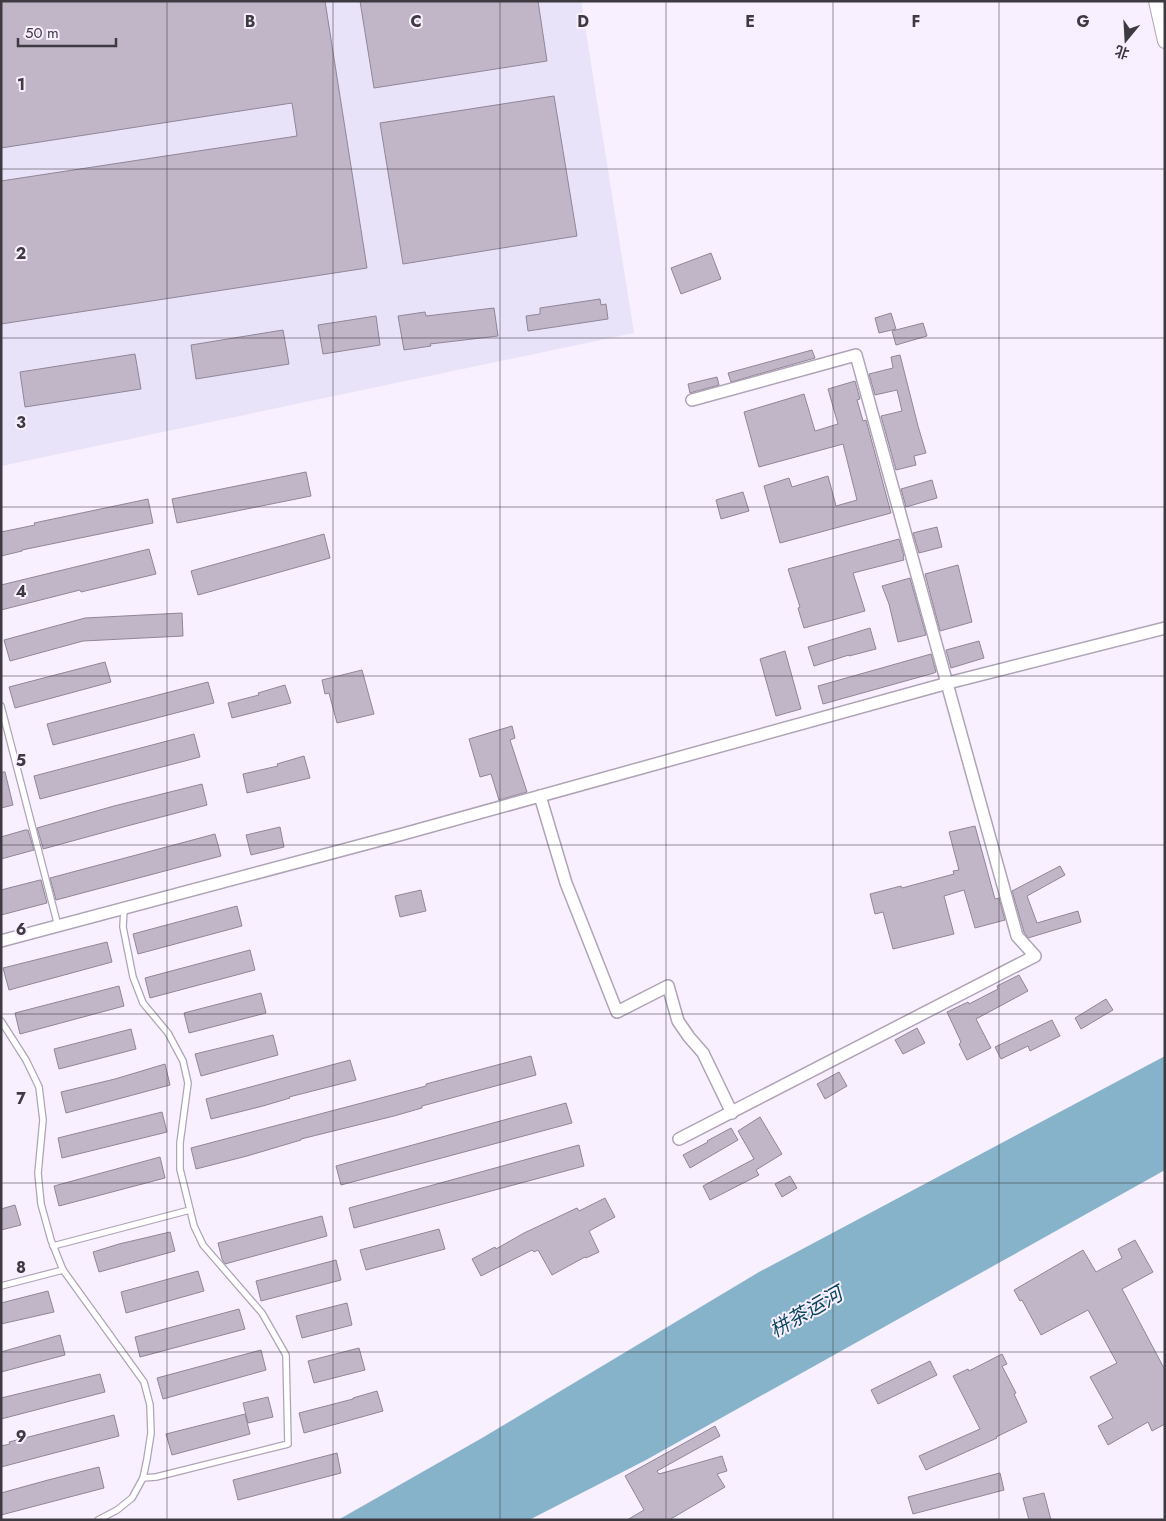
<svg xmlns="http://www.w3.org/2000/svg" width="1166" height="1521" font-family="Jost,'Noto Sans SC',sans-serif">
  <style>
    .industrial { fill: #e8e3f8 }
    .water { fill: #86b3ca }
    .building { fill: #c0b6c8; stroke: #908697 }
    .lines { fill: none; stroke-linecap: round; stroke-linejoin: round }
    .service-casing { stroke: #afa4b6; stroke-width: 8 }
    .minor-casing { stroke: #afa4b6; stroke-width: 14 }
    .tertiary-casing { stroke: #afa4b6; stroke-width: 16 }
    .service { stroke: #fff; stroke-width: 5.5 }
    .minor { stroke: #fff; stroke-width: 11 }
    .tertiary { stroke: #fff; stroke-width: 14 }
    .grid { fill: none; stroke: #3e3a42; stroke-width: 1; stroke-opacity: 0.55 }
    .labels { text-anchor: middle; stroke-width: 4; stroke-linejoin: round; paint-order: stroke }
    .water-label { font-size: 20px; font-style: italic; fill: #09465f; stroke: #f8efff }
    .grid-label { font-size: 16px; text-anchor: middle; font-weight: bold; fill: #3e3a42; stroke: #f8efff; stroke-width: 4; stroke-linejoin: round; paint-order: stroke }
  </style>
  <rect width="100%" height="100%" fill="#f8efff"/>
  <polygon class="industrial" points="1,1 581,1 634,333 1,466"/>
  <polygon class="water" points="1165,1056 1165,1170 646,1460 529,1520 338,1520 482,1438 759,1272"/>
  <g class="building">
    <polygon points="1,1 325,1 367,268 1,324 1,181 297,136 292,103 1,148"/>
    <polygon points="360,1 538,1 547,61 374,88"/>
    <polygon points="554,96 577,236 403,264 380,123"/>
    <polygon points="711,253 721,279 681,294 671,268"/>
    <polygon points="600,299 601,305 606,304 608,319 528,331 526,316 540,314 540,308"/>
    <polygon points="494,308 498,336 430,344 431,346 404,350 398,316 425,312 426,316"/>
    <polygon points="891,313 896,329 879,333 875,318"/>
    <polygon points="376,316 380,345 323,354 318,325"/>
    <polygon points="923,323 927,336 896,345 892,331"/>
    <polygon points="283,330 289,364 196,379 191,345"/>
    <polygon points="812,350 815,358 731,382 728,373"/>
    <polygon points="135,354 141,389 25,407 20,372"/>
    <polygon points="900,355 918,426 926,453 914,456 916,465 896,470 881,416 902,411 897,390 875,395 869,374 893,368 891,357"/>
    <polygon points="717,377 719,385 690,393 688,384"/>
    <polygon points="855,381 860,399 857,400 863,421 866,420 891,513 780,543 764,486 789,478 792,487 828,476 836,506 857,500 843,444 759,467 744,412 804,394 815,431 838,424 828,389"/>
    <polygon points="306,472 311,496 177,523 172,499"/>
    <polygon points="932,480 937,498 906,507 901,489"/>
    <polygon points="743,492 749,511 721,519 716,500"/>
    <polygon points="148,499 153,523 22,550 22,551 1,556 1,532 35,525 34,523"/>
    <polygon points="937,527 942,547 919,553 913,533"/>
    <polygon points="324,534 330,558 198,595 191,571"/>
    <polygon points="899,539 904,556 903,557 904,560 853,573 865,611 804,628 798,608 800,607 788,569"/>
    <polygon points="149,549 156,574 81,592 80,590 1,610 1,585"/>
    <polygon points="958,565 972,622 940,631 925,574"/>
    <polygon points="910,578 926,635 898,642 889,604 882,586"/>
    <polygon points="182,613 183,636 83,641 10,661 4,640 85,618"/>
    <polygon points="870,628 876,649 849,656 849,655 814,666 808,647"/>
    <polygon points="979,641 984,658 951,668 946,650"/>
    <polygon points="785,651 801,709 776,716 760,659"/>
    <polygon points="931,654 936,672 934,673 823,704 818,686"/>
    <polygon points="105,662 111,682 15,708 9,687"/>
    <polygon points="362,670 374,714 337,723 329,693 325,694 322,680"/>
    <polygon points="208,682 214,703 53,745 47,724"/>
    <polygon points="285,685 291,703 232,718 228,703 259,695 258,693"/>
    <polygon points="512,726 515,738 510,740 527,792 499,800 491,774 480,777 469,739"/>
    <polygon points="194,734 200,757 40,799 34,776"/>
    <polygon points="304,756 310,778 247,793 243,774 278,766 277,764"/>
    <polygon points="1,772 5,772 13,805 1,808"/>
    <polygon points="202,784 207,805 127,826 43,849 43,848 37,828 114,806"/>
    <polygon points="975,826 995,899 999,898 1005,920 975,928 964,890 944,896 954,934 893,949 883,912 875,914 870,894 901,886 902,888 954,874 953,871 959,870 949,832"/>
    <polygon points="280,827 284,847 251,855 246,835"/>
    <polygon points="25,830 28,830 34,850 1,859 1,837"/>
    <polygon points="215,834 221,856 56,900 50,878"/>
    <polygon points="1060,866 1065,875 1027,896 1037,923 1078,911 1081,922 1028,938 1024,932 1012,891"/>
    <polygon points="40,880 41,880 47,903 1,915 1,890"/>
    <polygon points="421,890 426,911 400,917 395,896"/>
    <polygon points="237,906 242,926 138,954 133,934"/>
    <polygon points="107,942 112,962 9,990 3,968"/>
    <polygon points="250,950 255,970 150,998 145,978"/>
    <polygon points="1019,975 1028,991 976,1019 991,1048 967,1060 959,1044 961,1042 947,1012 968,1002 969,1004 998,989 997,986"/>
    <polygon points="119,986 124,1006 20,1034 15,1013"/>
    <polygon points="261,993 266,1013 189,1033 184,1013"/>
    <polygon points="1106,999 1113,1010 1081,1029 1075,1018"/>
    <polygon points="1052,1020 1060,1036 1030,1051 1028,1046 1001,1059 995,1047"/>
    <polygon points="917,1028 925,1043 903,1054 895,1040"/>
    <polygon points="131,1029 136,1049 59,1069 54,1049"/>
    <polygon points="273,1035 278,1055 201,1076 195,1054"/>
    <polygon points="531,1056 536,1075 422,1106 422,1108 394,1116 301,1139 301,1140 247,1156 196,1169 191,1148 392,1095 426,1086 426,1084 452,1077"/>
    <polygon points="350,1060 356,1080 289,1097 290,1098 263,1106 211,1119 206,1099"/>
    <polygon points="165,1064 170,1085 66,1113 61,1092 115,1079"/>
    <polygon points="839,1072 847,1086 825,1099 817,1084"/>
    <polygon points="566,1103 572,1123 341,1185 336,1166"/>
    <polygon points="162,1112 167,1132 62,1158 58,1138"/>
    <polygon points="760,1117 782,1154 756,1170 759,1175 710,1200 703,1186 754,1159 738,1131"/>
    <polygon points="731,1128 738,1140 690,1168 683,1155 708,1142 707,1141"/>
    <polygon points="579,1145 584,1166 354,1228 349,1208"/>
    <polygon points="160,1157 165,1178 59,1206 54,1186"/>
    <polygon points="790,1176 797,1188 782,1197 775,1184"/>
    <polygon points="605,1198 615,1217 589,1231 599,1252 586,1258 585,1257 552,1275 538,1250 534,1252 532,1250 481,1276 472,1259 495,1247 496,1249 524,1233 577,1208 579,1211"/>
    <polygon points="15,1205 21,1225 1,1230 1,1209"/>
    <polygon points="322,1216 327,1236 225,1264 222,1259 218,1243"/>
    <polygon points="439,1229 445,1249 366,1270 360,1250"/>
    <polygon points="170,1232 175,1251 99,1272 93,1252 119,1244"/>
    <polygon points="1135,1240 1153,1272 1122,1289 1165,1370 1165,1424 1152,1431 1148,1422 1108,1445 1098,1426 1113,1418 1090,1377 1117,1363 1088,1310 1041,1335 1022,1300 1020,1301 1014,1290 1083,1250 1096,1272 1122,1258 1118,1249"/>
    <polygon points="336,1260 341,1280 261,1301 256,1281"/>
    <polygon points="198,1271 204,1291 126,1313 121,1292"/>
    <polygon points="48,1291 54,1312 1,1324 1,1303"/>
    <polygon points="347,1303 352,1325 302,1338 296,1316"/>
    <polygon points="239,1309 245,1329 140,1357 135,1337"/>
    <polygon points="60,1335 65,1355 1,1372 1,1352"/>
    <polygon points="359,1348 365,1370 314,1383 308,1361"/>
    <polygon points="261,1350 266,1370 163,1399 157,1378"/>
    <polygon points="1002,1354 1007,1364 1002,1366 1016,1393 1014,1394 1027,1422 996,1437 997,1438 926,1470 919,1456 980,1429 953,1376 968,1369 969,1371"/>
    <polygon points="930,1361 937,1375 878,1404 871,1390"/>
    <polygon points="100,1374 105,1392 1,1419 1,1398"/>
    <polygon points="377,1391 383,1411 304,1433 299,1413 353,1399 353,1398"/>
    <polygon points="268,1397 273,1417 248,1423 243,1403"/>
    <polygon points="245,1414 250,1434 172,1455 166,1434"/>
    <polygon points="114,1415 119,1436 1,1467 1,1446 10,1444 9,1442"/>
    <polygon points="715,1426 720,1436 657,1471 659,1474 722,1456 727,1471 717,1474 725,1487 669,1520 627,1520 644,1510 625,1476"/>
    <polygon points="337,1453 341,1473 238,1500 233,1480"/>
    <polygon points="99,1467 104,1488 1,1515 1,1493 48,1480"/>
    <polygon points="1000,1473 1004,1490 913,1514 908,1497"/>
    <polygon points="1044,1493 1051,1520 1029,1520 1023,1498"/>
  </g>
  <g class="lines">
    <defs>
      <g id="service">
        <polyline points="1,706 58,926"/>
        <polyline points="1,1021 26,1060 39,1087 43,1120 38,1173 41,1204 51,1240 63,1270 144,1382 150,1405 151,1433 147,1459 143,1478"/>
        <polyline points="53,1246 190,1210"/>
        <polyline points="1,1286 63,1270"/>
        <polyline points="98,1520 117,1510 132,1498 143,1478 156,1477 288,1444 286,1355 262,1313 203,1245 194,1226 180,1169 180,1143 188,1083 183,1061 168,1033 143,1003 133,977 123,927 124,909"/>
      </g>
      <g id="minor">
        <polyline points="540,796 566,883 617,1012 668,986 678,1021 689,1037 703,1053 732,1113"/>
        <polyline points="1,941 403,834 948,683 1165,628"/>
        <polyline points="679,1139 1035,956 1017,936 856,355 692,400"/>
      </g>
      <polyline id="tertiary" points="1156,1 1165,41"/>
    </defs>
    <use href="#service" class="service-casing"/>
    <use href="#minor" class="minor-casing"/>
    <use href="#tertiary" class="tertiary-casing"/>
    <use href="#service" class="service"/>
    <use href="#minor" class="minor"/>
    <use href="#tertiary" class="tertiary"/>
  </g>
  <path class="grid" d="M167 1V1520M333 1V1520M500 1V1520M666 1V1520M833 1V1520M999 1V1520M1 169H1165M1 338H1165M1 507H1165M1 676H1165M1 845H1165M1 1014H1165M1 1183H1165M1 1352H1165"/>
  <g class="labels">
    <g class="water-label">
      <text transform="translate(806 1312) rotate(-30)" y="7">栟茶运河</text>
    </g>
  </g>
  <g class="grid-label">
    <text x="250" y="27">B</text>
    <text x="416" y="27">C</text>
    <text x="583" y="27">D</text>
    <text x="750" y="27">E</text>
    <text x="916" y="27">F</text>
    <text x="1083" y="27">G</text>
    <text x="21" y="90">1</text>
    <text x="21" y="259">2</text>
    <text x="21" y="428">3</text>
    <text x="21" y="597">4</text>
    <text x="21" y="766">5</text>
    <text x="21" y="935">6</text>
    <text x="21" y="1104">7</text>
    <text x="21" y="1273">8</text>
    <text x="21" y="1442">9</text>
  </g>
  <rect width="1166" height="1521" fill="none" stroke="#3e3a42" stroke-width="5"/>
  <g transform="translate(1126 40) rotate(198)" stroke="#f8efff" stroke-width="4" paint-order="stroke">
  <path d="M0-4L9 19L0 12L-9 19Z" fill="#3e3a42"/>
  <text y="-8" font-size="14" font-weight="bold" text-anchor="middle" fill="#3e3a42">北</text>
  </g>
  <path d="M18 38v8h98v-8" fill="none" stroke="#3e3a42" stroke-width="2.5"/>
  <text x="25" y="38" font-size="15" fill="#3e3a42" stroke="#f8efff" stroke-width="4" paint-order="stroke">50 m</text>
</svg>
